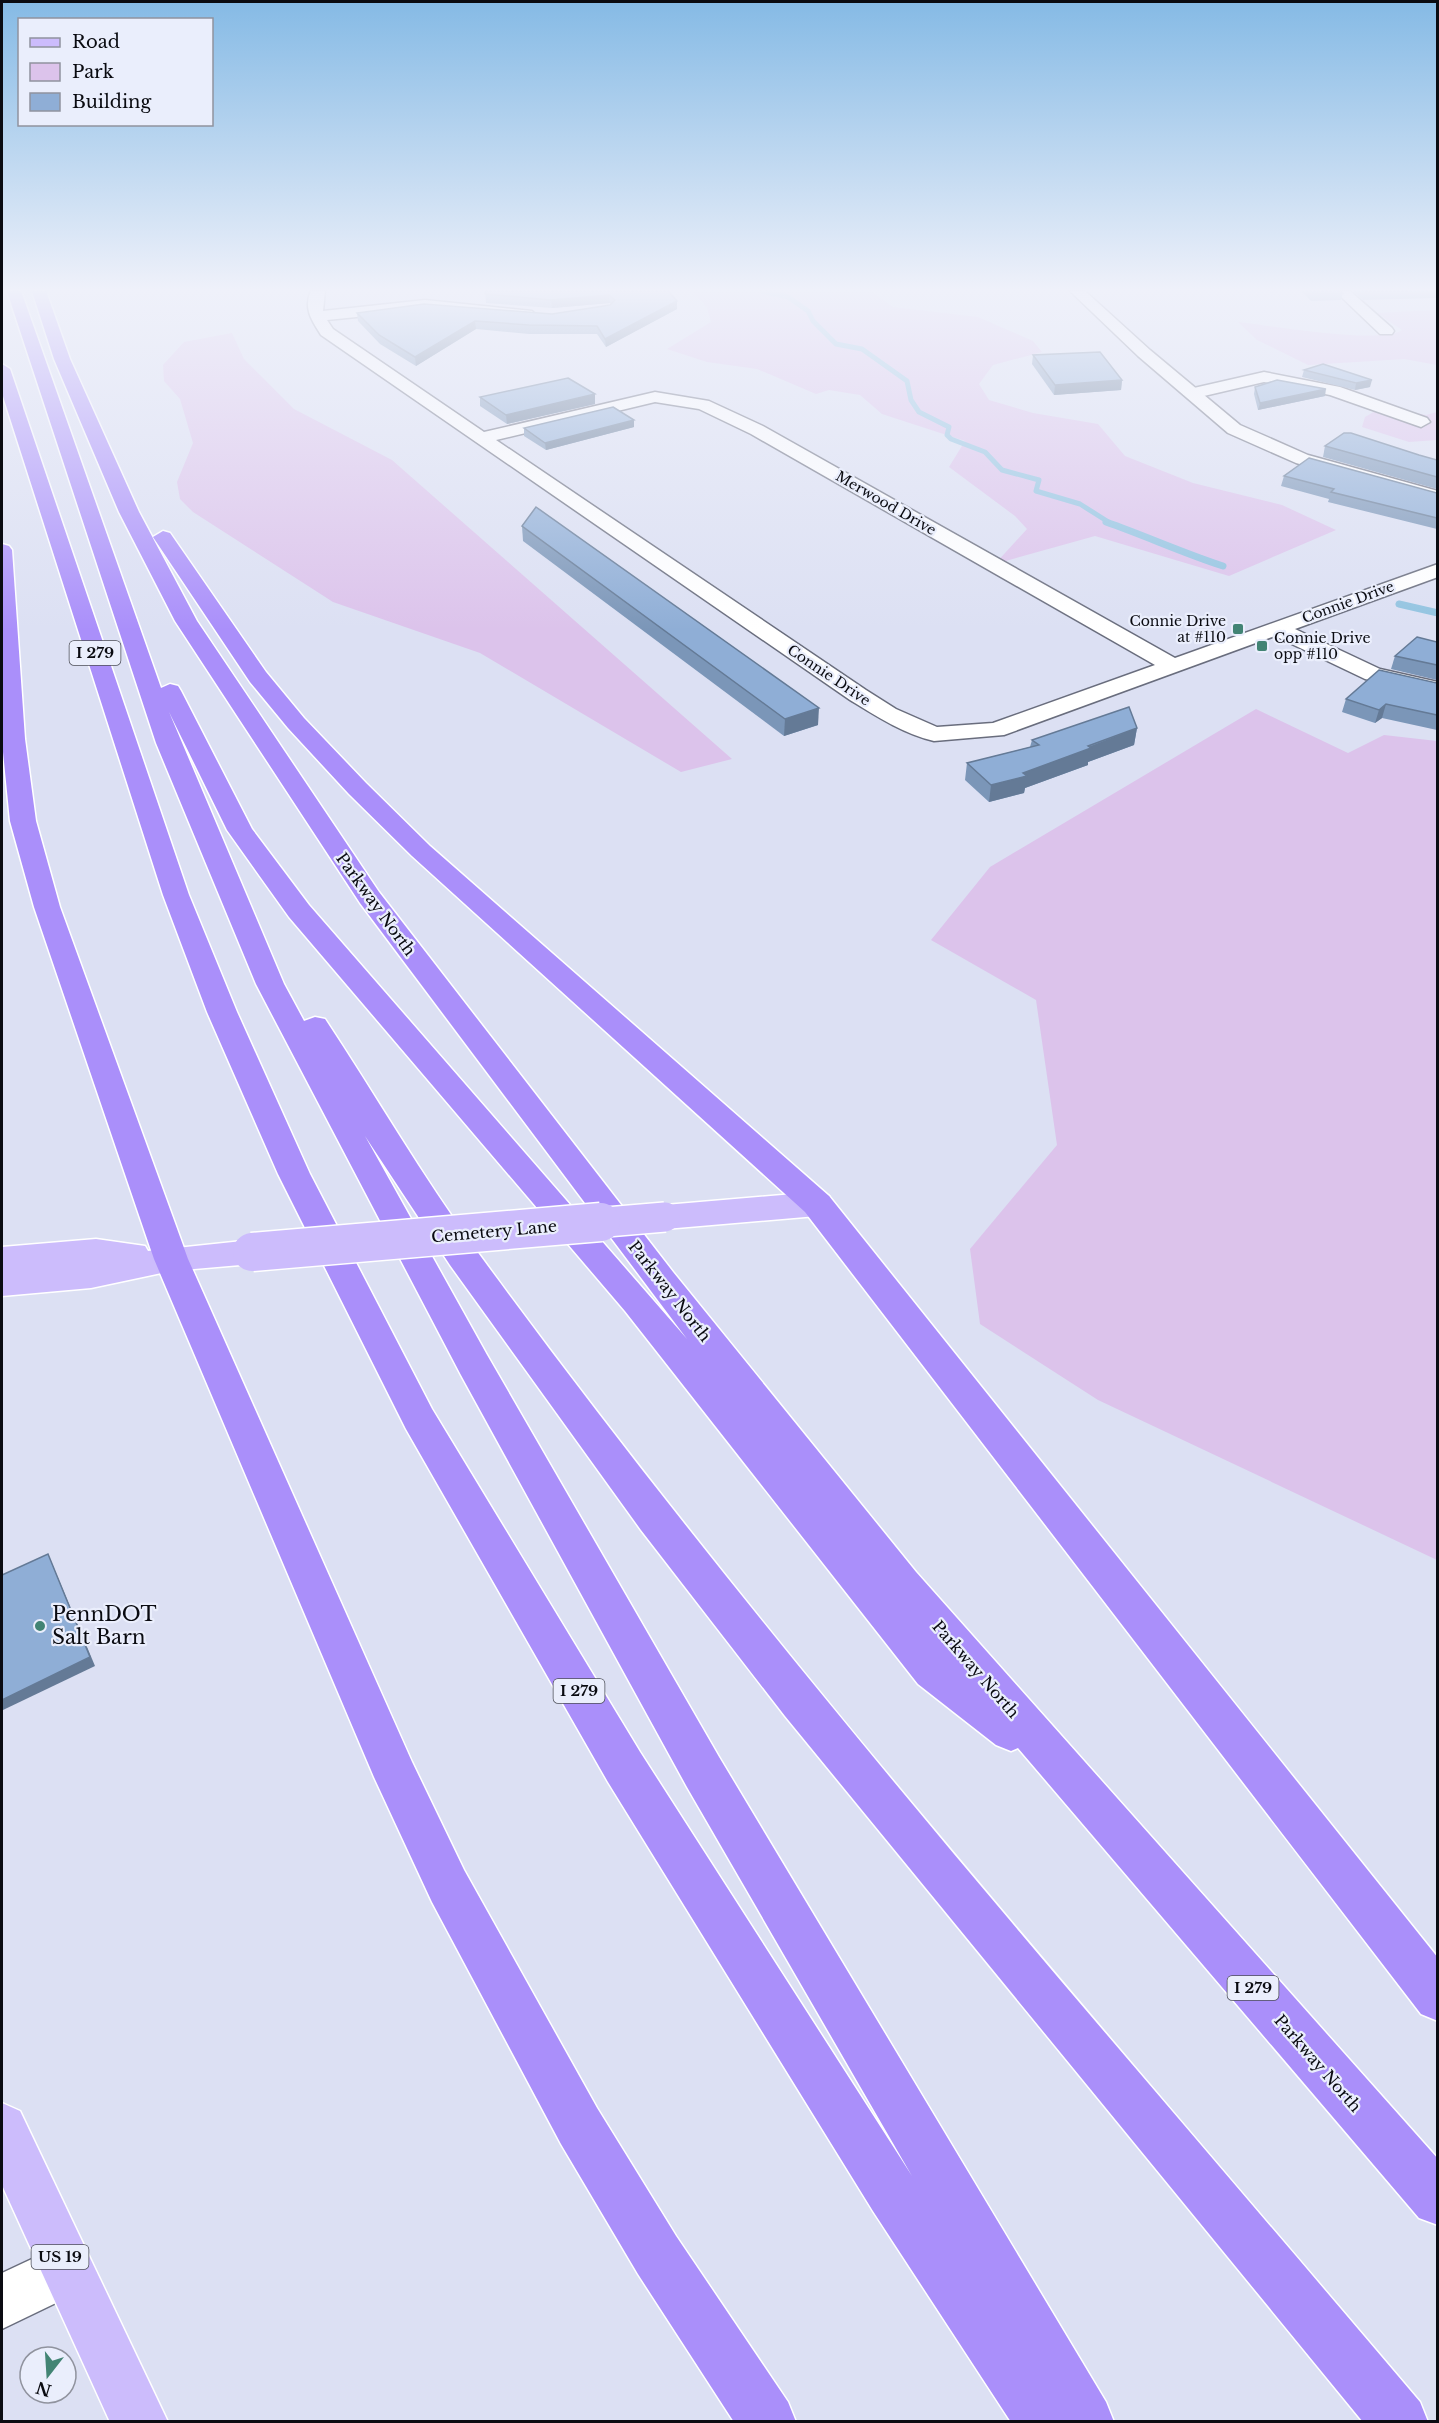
<svg xmlns="http://www.w3.org/2000/svg" width="1439" height="2423" font-family="'Libre Baskerville',serif">
  <style>
    .green { fill: #dcc3eb }
    .lines { fill: none; stroke-linecap: round; stroke-linejoin: round }
    .stream-far1 { stroke: #91c3e0; stroke-width: 5 }
    .stream { stroke: #91c3e0; stroke-width: 7 }
    .minor-casing { stroke: #696d7d; stroke-width: 3 }
    .tertiary-casing { stroke: #696d7d; stroke-width: 3 }
    .primary-casing { stroke: #fff; stroke-width: 3 }
    .motorway-casing { stroke: #fff; stroke-width: 3 }
    .minor { fill: #fff; fill-rule: evenodd }
    .tertiary { fill: #fff; fill-rule: evenodd }
    .primary { fill: #ccbcfc; fill-rule: evenodd }
    .motorway { fill: #aa8ffa; fill-rule: evenodd }
    .primary-bridge-far1-casing { stroke: #fff; stroke-width: 32; stroke-linecap: butt }
    .primary-bridge-casing { stroke: #fff; stroke-width: 41; stroke-linecap: butt }
    .primary-bridge-far1 { stroke: #ccbcfc; stroke-width: 29 }
    .primary-bridge { stroke: #ccbcfc; stroke-width: 38 }
    .wall { fill: #7b96b8 }
    .shaded-wall { fill: #647a96 }
    .building { fill: #8faed6; stroke: #647a96; stroke-width: 1.5 }
    .poi-dot { fill: #428474; stroke: #eaeefc; stroke-width: 2 }
    .labels { text-anchor: middle; stroke-width: 4.5; stroke-linejoin: round; paint-order: stroke }
    .far-street-label { font-size: 14px; fill: #0a0b11; stroke: #eaeefc }
    .far-poi-label { font-size: 14px; fill: #0a0b11; stroke: #eaeefc; text-anchor: end }
    .shield { fill: #eaeefc; stroke: #4d4f58; stroke-width: 1.5 }
    .shield-label { font-size: 15px; font-weight: bold; fill: #0a0b11 }
    .street-label { font-size: 16px; fill: #0a0b11; stroke: #eaeefc }
    .near-poi-label { font-size: 20px; fill: #0a0b11; stroke: #eaeefc; text-anchor: start }
  </style>
  <rect width="100%" height="100%" fill="#dce0f3"/>
  <g class="green">
    <polygon points="691,291 871,291 893,307 978,317 1033,341 1042,352 993,365 979,384 989,400 1033,413 1098,424 1125,456 1193,483 1282,505 1336,530 1229,576 1095,536 995,564 1027,529 1015,516 949,467 965,441 882,414 860,395 829,390 816,394 757,369 707,362 667,349 711,322 707,307"/>
    <path d="M1437 310V365L1404 359 1308 365 1257 340 1238 322C1268 325 1383 345 1402 330L1377 313Z"/>
    <polygon points="232,333 244,359 294,409 392,460 732,759 681,772 480,653 333,602 193,512 180,499 177,482 193,443 180,399 164,381 163,365 184,342"/>
    <polygon points="1384,406 1426,415 1437,412 1437,440 1409,442 1362,427 1365,417"/>
    <polygon points="1256,709 1348,753 1384,735 1437,741 1437,1560 1098,1400 980,1324 970,1249 1057,1145 1036,1000 931,940 990,867"/>
  </g>
  <g class="lines">
    <polyline class="stream-far1" points="761,291 788,297 808,311 813,321 836,344 862,349 907,381 911,400 919,412 949,427 947,435 951,439 985,452 1002,470 1039,480 1036,491 1080,504 1110,523"/>
    <g class="stream">
      <path d="M1106 522C1146 536 1183 553 1223 566"/>
      <polyline points="1399,604 1438,613"/>
    </g>
    <defs>
      <g id="minor">
        <path d="M311 291H325L323 311 425 300 532 311 535 314 532 317 527 319 425 310 327 320 333 329 484 432 655 392 709 401 763 426 1175 658 1438 564V577L1295 629 1380 669 1438 682V696L1365 679 1275 636 1004 735 934 741C904 734 876 716 850 700L321 335C312 321 303 308 311 291ZM655 402 699 409 751 434 1155 665 993 723 937 727 896 709 866 690 496 440Z"/>
        <polygon points="1335,291 1350,291 1392,328 1394,331 1392,334 1380,334"/>
        <polygon points="1264,372 1340,387 1427,418 1430,422 1421,427 1330,395 1264,382 1191,399 1183,394 1185,390"/>
        <polygon points="66,2243 85,2251 93,2270 85,2289 2,2329 2,2273"/>
      </g>
      <polygon id="tertiary" points="1070,291 1085,291 1150,350 1240,425 1308,455 1438,491 1438,503 1296,463 1228,433 1138,356"/>
      <g id="primary">
        <polygon points="817,1192 829,1196 833,1204 829,1212 817,1216 665,1229 653,1225 648,1217 653,1209 665,1205"/>
        <polygon points="96,1239 145,1246 148,1251 252,1240 264,1243 269,1252 264,1261 252,1264 171,1271 91,1288 2,1296 2,1247"/>
        <polygon points="2,2103 20,2111 168,2422 110,2422 2,2185"/>
      </g>
      <g id="motorway">
        <path d="M7 291H21L161 688 170 684 178 686 181 691 252 829 309 905 687 1339 360 903 175 621 119 512 54 359 32 291H46L70 359 139 512 197 621 379 892 673 1272 916 1572 1438 2159V2225L1419 2218 1018 1748 1011 1751 996 1745 918 1684 625 1311 289 917 227 830 169 712 284 984 304 1021 315 1017 325 1019C376 1096 421 1175 476 1250 769 1651 1099 2023 1420 2402L1428 2422H1363L785 1716 641 1530 450 1265 365 1136 487 1355 719 1757 1106 2402 1114 2422H1011L873 2211 608 1782 406 1429 278 1174 207 1012 163 895 2 393V364L10 369 189 895 237 1012 310 1174 432 1409 640 1752 912 2176 687 1787 461 1375 256 984 156 743Z"/>
        <polygon points="163,531 170,533 266,672 304,718 366,783 430,846 829,1196 1438,1958 1438,2021 1421,2014 805,1212 412,856 349,794 288,728 250,682 153,537"/>
        <polygon points="2,544 9,546 12,550 25,739 36,821 60,907 188,1259 412,1762 464,1870 597,2108 676,2236 788,2402 796,2422 734,2422 638,2274 561,2144 432,1902 374,1777 154,1259 34,907 10,821 2,742"/>
      </g>
    </defs>
    <use href="#minor" class="minor-casing"/>
    <use href="#tertiary" class="tertiary-casing"/>
    <use href="#primary" class="primary-casing"/>
    <use href="#motorway" class="motorway-casing"/>
    <use href="#minor" class="minor"/>
    <use href="#tertiary" class="tertiary"/>
    <use href="#primary" class="primary"/>
    <use href="#motorway" class="motorway"/>
    <defs>
      <polyline id="primary-bridge-far1" points="583,1224 665,1217"/>
      <polyline id="primary-bridge" points="252,1252 601,1222"/>
    </defs>
    <use href="#primary-bridge-far1" class="primary-bridge-far1-casing"/>
    <use href="#primary-bridge" class="primary-bridge-casing"/>
    <use href="#primary-bridge-far1" class="primary-bridge-far1"/>
    <use href="#primary-bridge" class="primary-bridge"/>
  </g>
  <g class="wall">
    <polygon points="485,291 593,292 595,291 677,309 606,347 597,334 529,334 476,329 416,366 380,344 358,321 357,313 552,314 610,305 611,304 610,303 552,308 486,303"/>
    <polygon points="1301,291 1341,291 1343,293 1341,300 1311,301"/>
    <polygon points="1353,291 1437,291 1437,298 1363,300"/>
    <polygon points="1033,355 1122,380 1121,390 1054,395 1032,364"/>
    <polygon points="1304,370 1370,387 1355,390 1302,377"/>
    <polygon points="1255,387 1325,396 1258,410 1254,394"/>
    <polygon points="480,397 595,404 507,424 480,406"/>
    <polygon points="634,427 546,450 524,436 524,428"/>
    <polygon points="1325,446 1419,455 1437,460 1437,489 1323,457"/>
    <polygon points="1284,476 1437,493 1437,529 1328,502 1329,499 1281,486"/>
    <polygon points="522,526 818,725 784,736 523,541"/>
    <polygon points="1437,642 1437,680 1391,669 1395,656"/>
    <polygon points="1437,683 1437,730 1382,718 1375,723 1342,712 1346,699"/>
    <polygon points="1137,728 1134,745 1088,762 1088,765 1025,788 1024,793 989,802 965,780 967,763 1030,747 1032,740"/>
  </g>
  <g class="shaded-wall">
    <polygon points="609,295 610,303 552,308 551,300"/>
    <polygon points="677,301 677,309 606,347 605,339"/>
    <polygon points="475,321 476,329 416,366 415,357"/>
    <polygon points="1122,380 1121,390 1054,395 1055,385"/>
    <polygon points="1372,380 1370,387 1355,390 1356,383"/>
    <polygon points="1326,389 1325,396 1258,410 1260,403"/>
    <polygon points="595,394 595,404 507,424 506,415"/>
    <polygon points="634,420 634,427 546,450 545,443"/>
    <polygon points="1386,704 1382,718 1375,723 1379,710"/>
    <polygon points="819,708 818,725 784,736 785,719"/>
    <polygon points="1137,728 1134,745 1088,762 1088,765 1025,788 1024,793 989,802 991,785"/>
    <polygon points="48,1554 95,1666 3,1710 2,1709 2,1700"/>
  </g>
  <g class="building">
    <polygon points="485,291 592,291 593,292 595,291 668,291 677,301 605,339 597,326 529,325 475,321 415,357 379,335 357,313 424,304 552,314 610,305 615,300 609,295 551,300 485,294"/>
    <polygon points="1311,291 1341,291 1343,293 1313,293"/>
    <polygon points="1364,291 1410,291 1365,292"/>
    <polygon points="1100,352 1122,380 1055,385 1033,355"/>
    <polygon points="1323,364 1372,380 1356,383 1304,370"/>
    <polygon points="568,378 595,394 506,415 480,397"/>
    <polygon points="1277,380 1326,389 1260,403 1255,387"/>
    <polygon points="613,407 634,420 545,443 524,428"/>
    <polygon points="1344,433 1351,433 1419,455 1437,460 1437,477 1325,446"/>
    <polygon points="1309,458 1437,493 1437,518 1331,492 1334,489 1284,476"/>
    <polygon points="536,507 819,708 785,719 522,526"/>
    <polygon points="1417,637 1437,642 1437,665 1395,656"/>
    <polygon points="1379,670 1437,683 1437,715 1386,704 1379,710 1346,699"/>
    <polygon points="1129,707 1137,728 1088,746 1091,748 1023,773 1027,776 991,785 967,763 1039,745 1032,740"/>
    <polygon points="48,1554 90,1657 2,1700 2,1575"/>
  </g>
  <linearGradient id="sky" x2="0" y2="1"><stop stop-color="#85bae5"/><stop offset="0.46" stop-color="#eff1fa"/><stop offset="1" stop-color="#eff1fa" stop-opacity="0"/></linearGradient>
  <rect width="1439" height="630" fill="url(#sky)"/>
  <g class="poi-dot">
    <rect x="1232" y="623" width="12" height="12" rx="3"/>
    <rect x="1256" y="640" width="12" height="12" rx="3"/>
    <circle cx="40" cy="1626" r="6"/>
  </g>
  <g class="labels">
    <g class="far-street-label">
      <text transform="translate(886 503) rotate(30)" y="5">Merwood Drive</text>
      <text transform="translate(1348 602) rotate(-20)" y="5">Connie Drive</text>
      <text transform="translate(829 675) rotate(34)" y="5">Connie Drive</text>
    </g>
    <g class="far-poi-label">
      <text x="1226" y="626">Connie Drive<tspan x="1226" dy="16">at #110</tspan></text>
      <text x="1274" y="643" text-anchor="start">Connie Drive<tspan x="1274" dy="16">opp #110</tspan></text>
    </g>
    <g class="shield">
      <rect x="69.5" y="641" width="51" height="24" rx="4.5"/>
      <rect x="553.5" y="1679" width="51" height="24" rx="4.5"/>
      <rect x="1227.5" y="1976" width="51" height="24" rx="4.5"/>
      <rect x="31.5" y="2245" width="57" height="24" rx="4.5"/>
    </g>
    <g class="shield-label">
      <text x="95" y="658">I 279</text>
      <text x="579" y="1696">I 279</text>
      <text x="1253" y="1993">I 279</text>
      <text x="60" y="2262">US 19</text>
    </g>
    <g class="street-label">
      <text transform="translate(376 904) rotate(54)" y="6">Parkway North</text>
      <text transform="translate(494 1231) rotate(-5)" y="6">Cemetery Lane</text>
      <text transform="translate(670 1291) rotate(52)" y="6">Parkway North</text>
      <text transform="translate(976 1669) rotate(49)" y="6">Parkway North</text>
      <text transform="translate(1318 2063) rotate(49)" y="6">Parkway North</text>
    </g>
    <g class="near-poi-label">
      <text x="52" y="1621">PennDOT<tspan x="52" dy="23">Salt Barn</tspan></text>
    </g>
  </g>
  <rect width="1439" height="2423" fill="none" stroke="#0a0b11" stroke-width="6"/>
  <rect x="18" y="18" width="195" height="108" fill="#eaeefc" stroke="#90939e" stroke-width="1.5"/>
  <rect x="30" y="38" width="30" height="9" fill="#ccbcfc" stroke="#90939e" stroke-width="1.5"/>
  <text x="72" y="48" font-size="18" fill="#0a0b11">Road</text>
  <rect x="30" y="63" width="30" height="18" fill="#dcc3eb" stroke="#90939e" stroke-width="1.5"/>
  <text x="72" y="78" font-size="18" fill="#0a0b11">Park</text>
  <rect x="30" y="93" width="30" height="18" fill="#8faed6" stroke="#90939e" stroke-width="1.5"/>
  <text x="72" y="108" font-size="18" fill="#0a0b11">Building</text>
  <g transform="translate(48 2375) rotate(197)"><circle r="28" fill="#eaeefc" stroke="#90939e" stroke-width="1.5"/>
  <path d="M0-4.5L10 22L0 15L-10 22Z" fill="#428474"/>
  <text y="-9" font-size="16" font-weight="bold" text-anchor="middle" fill="#0a0b11">N</text>
  </g>
</svg>
